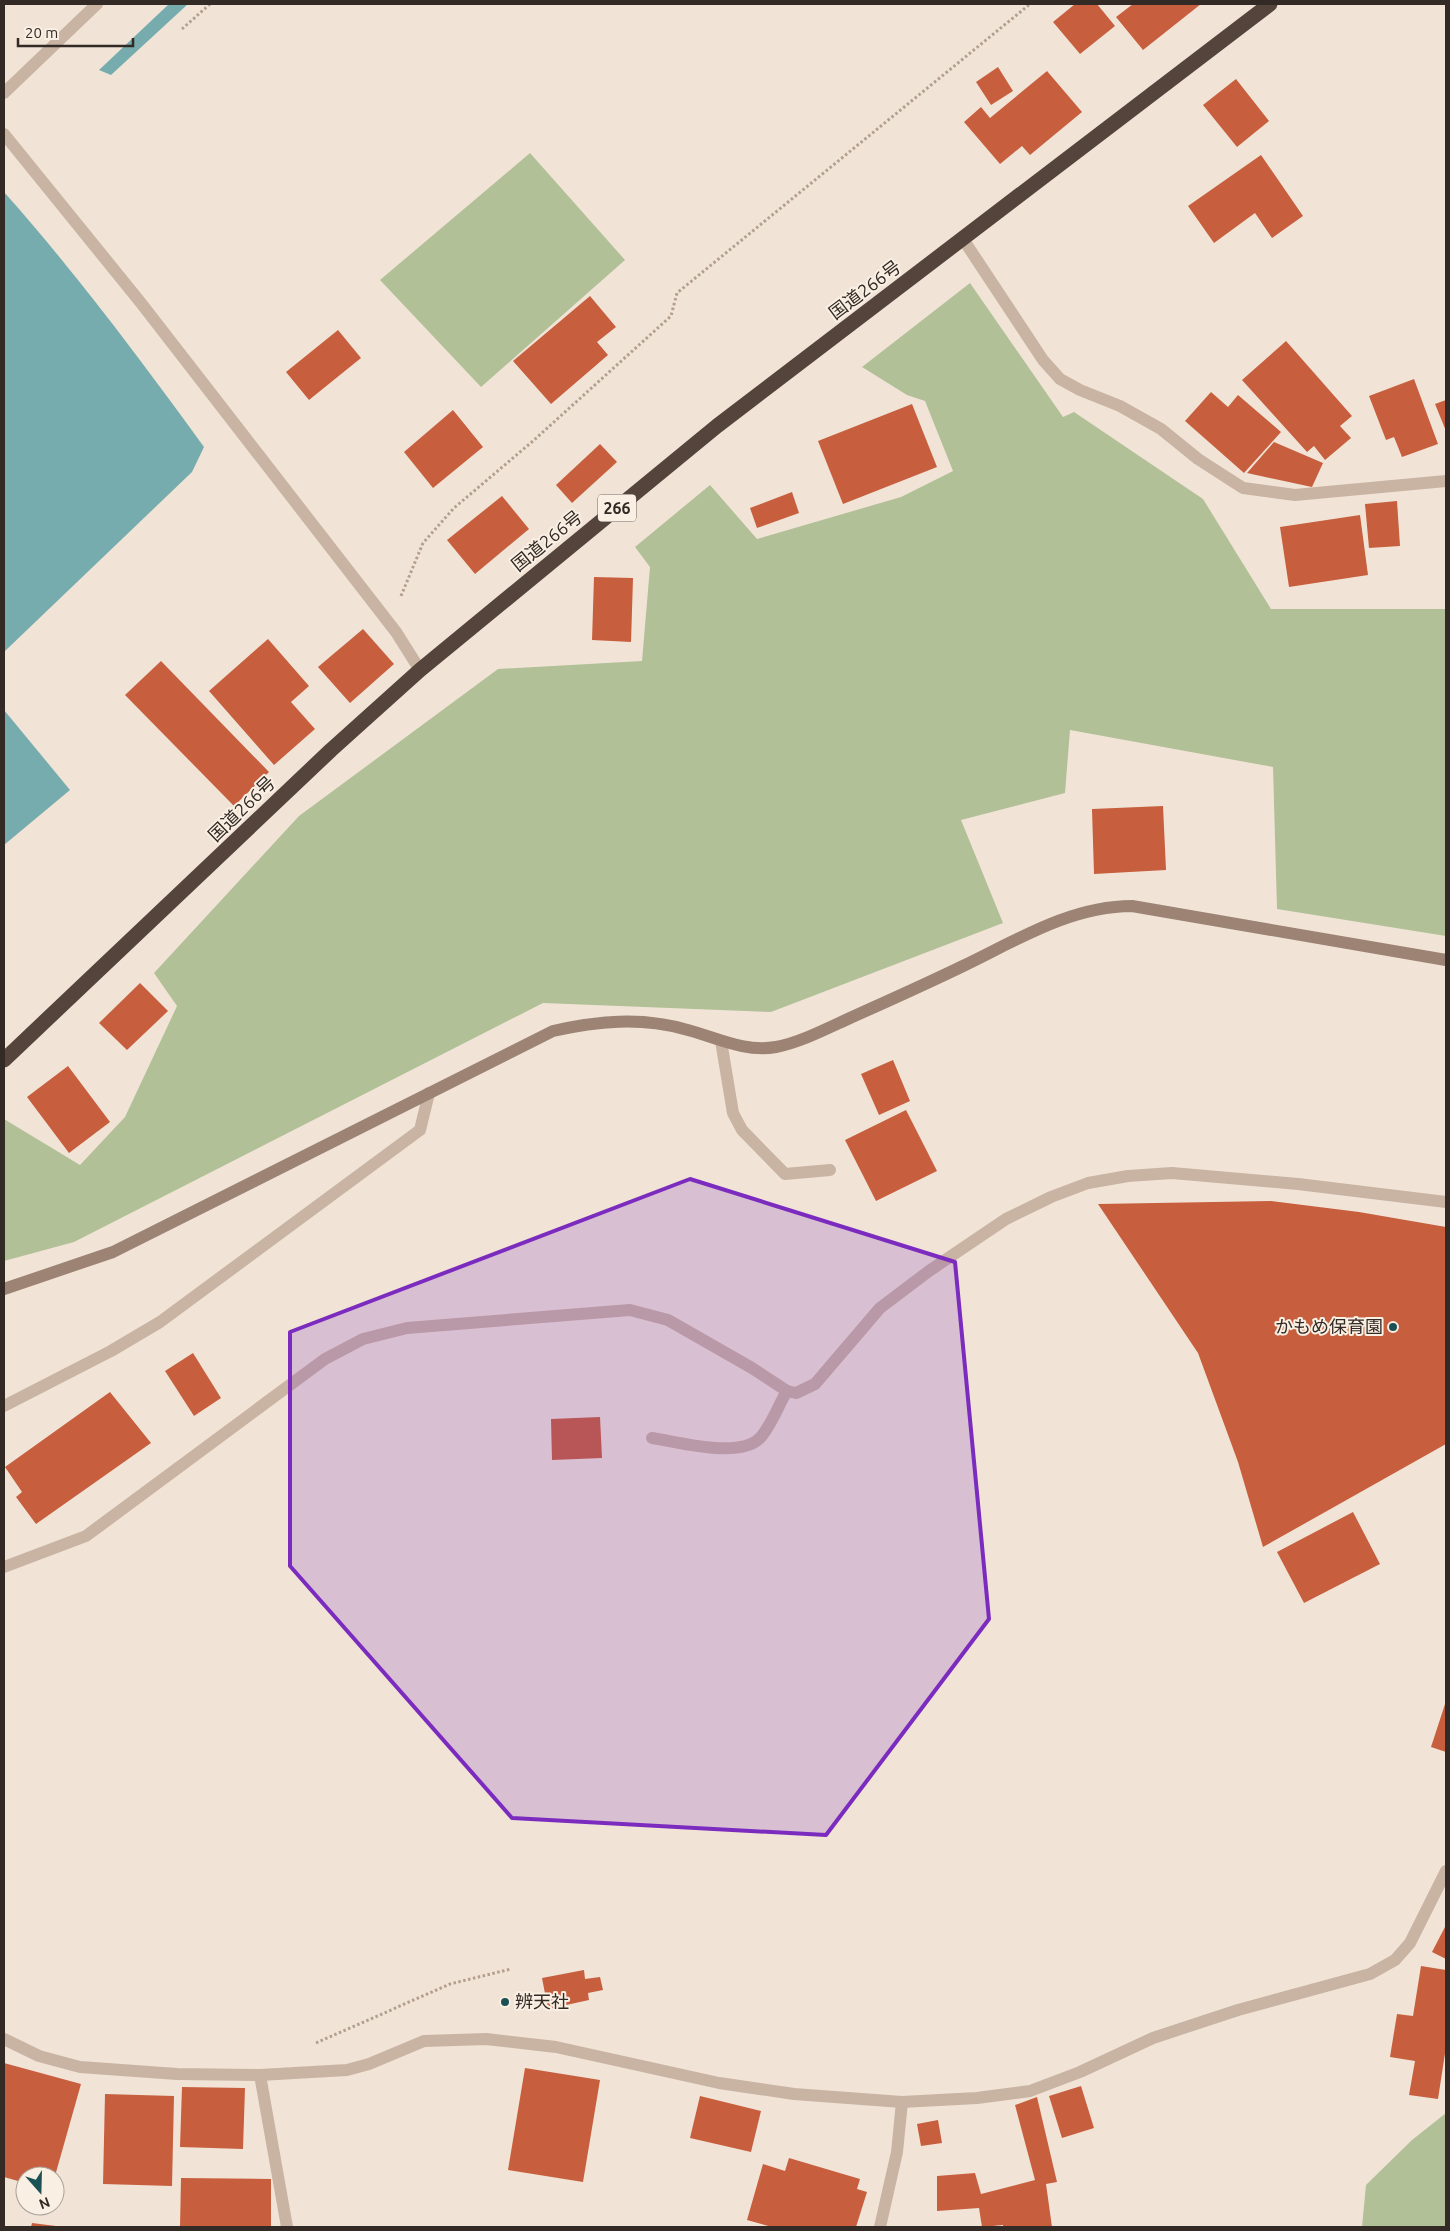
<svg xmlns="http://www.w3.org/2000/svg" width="1450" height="2231" font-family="Ubuntu,'Noto Sans JP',sans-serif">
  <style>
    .green { fill: #b2c097 }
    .water { fill: #76acae }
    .building { fill: #c75f3e }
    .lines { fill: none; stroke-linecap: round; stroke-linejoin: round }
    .path { stroke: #b49e8d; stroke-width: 3; stroke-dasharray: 2.5 2.5; stroke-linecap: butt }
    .lane { stroke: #c9b4a3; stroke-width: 12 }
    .street { stroke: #c9b4a3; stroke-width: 12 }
    .secondary { stroke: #9c8374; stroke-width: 12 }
    .highway { stroke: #55443c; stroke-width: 15 }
    .marked { fill: #7b2cbf; fill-opacity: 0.2; stroke: #7b2cbf; stroke-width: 4; stroke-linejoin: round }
    .poi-dot { fill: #1b5155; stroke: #f9efe3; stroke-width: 2 }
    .labels { text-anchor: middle; stroke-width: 4; stroke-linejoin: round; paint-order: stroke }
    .shield { fill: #f9efe3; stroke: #6e655e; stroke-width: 1 }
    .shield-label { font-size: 16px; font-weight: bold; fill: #332a25 }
    .street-label { font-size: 18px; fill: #332a25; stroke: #f9efe3 }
    .poi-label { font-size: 18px; fill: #332a25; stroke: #f9efe3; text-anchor: end }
  </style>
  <rect width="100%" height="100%" fill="#f1e4d7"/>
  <g class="green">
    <polygon points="530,153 625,260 481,387 380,280"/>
    <polygon points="970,283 1063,417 1074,412 1203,499 1271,609 1446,609 1446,936 1277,909 1273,767 1070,730 1065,793 961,820 1003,923 771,1012 543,1003 74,1242 4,1261 4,1119 80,1165 125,1117 177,1006 154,973 299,816 498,669 642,661 650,567 635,547 710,485 757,539 901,497 953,471 925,401 907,395 862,367"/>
    <polygon points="1446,2113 1446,2227 1362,2227 1366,2185 1412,2140"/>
  </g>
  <g class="water">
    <polygon points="169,4 188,4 111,75 99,70"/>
    <path d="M4 192C76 273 140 359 204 447L192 472 4 652Z"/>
    <polygon points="4,710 70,790 4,845"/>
  </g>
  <g class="building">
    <polygon points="1075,4 1097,4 1115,26 1080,54 1053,22"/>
    <polygon points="1133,4 1201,4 1143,50 1116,17"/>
    <polygon points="998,67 1013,91 991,105 976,82"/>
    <polygon points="1047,71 1082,112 1030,155 1022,146 1000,164 964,122 981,107 990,118"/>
    <polygon points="1236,79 1269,121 1237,147 1203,105"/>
    <polygon points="1261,155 1303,216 1272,238 1255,213 1214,243 1188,206"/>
    <polygon points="590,296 616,327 597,342 608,355 551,404 513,361"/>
    <polygon points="338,330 361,358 309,400 286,372"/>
    <polygon points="1286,341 1352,416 1340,426 1351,438 1325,460 1314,446 1307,452 1242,380"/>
    <polygon points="1414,379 1438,444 1402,457 1394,437 1386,440 1369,396"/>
    <polygon points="1211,392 1228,407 1238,395 1281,432 1244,473 1185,421"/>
    <polygon points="1446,400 1446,431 1435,404"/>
    <polygon points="912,404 937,467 843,504 818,441"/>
    <polygon points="453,410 483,447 433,488 404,452"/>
    <polygon points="1274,442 1323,463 1312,487 1247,473"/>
    <polygon points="600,444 617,462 572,503 556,485"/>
    <polygon points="792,492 799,513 757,528 750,508"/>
    <polygon points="502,496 529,529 475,574 447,540"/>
    <polygon points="1397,501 1400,546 1369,548 1365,504"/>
    <polygon points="1360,515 1368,575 1289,587 1280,527"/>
    <polygon points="594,577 633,578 631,642 592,640"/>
    <polygon points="363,629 394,664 350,703 318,667"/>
    <polygon points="268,639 309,686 291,702 315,729 274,765 209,691"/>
    <polygon points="161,661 269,772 234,806 125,695"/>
    <polygon points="1163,806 1166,870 1094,874 1092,809"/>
    <polygon points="140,983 168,1011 127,1050 99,1023"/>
    <polygon points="893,1060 910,1101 879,1115 861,1074"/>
    <polygon points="68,1066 110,1122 69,1153 27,1097"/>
    <polygon points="906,1110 937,1171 876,1201 845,1140"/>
    <polygon points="1271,1201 1359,1212 1446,1227 1446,1444 1263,1547 1238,1462 1198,1353 1098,1204"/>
    <polygon points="193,1353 221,1398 194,1416 165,1371"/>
    <polygon points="110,1392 151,1443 36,1524 16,1497 22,1492 5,1467"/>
    <polygon points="600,1417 602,1458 552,1460 551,1419"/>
    <polygon points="1353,1512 1380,1564 1304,1603 1277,1552"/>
    <polygon points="1446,1701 1446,1752 1431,1747"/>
    <polygon points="1446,1925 1446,1959 1432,1952"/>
    <polygon points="1421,1966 1446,1970 1446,2047 1438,2099 1409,2095 1415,2061 1390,2057 1397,2014 1413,2016"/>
    <polygon points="584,1970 585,1979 600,1977 603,1990 588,1993 589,2000 548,2009 542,1978"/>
    <polygon points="4,2063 81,2084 55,2176 25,2176 25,2183 4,2177"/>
    <polygon points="525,2068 600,2080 583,2182 508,2170"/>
    <polygon points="1081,2086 1094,2128 1062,2138 1049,2096"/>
    <polygon points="182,2087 245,2088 243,2149 180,2147"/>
    <polygon points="105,2094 174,2096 172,2186 103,2184"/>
    <polygon points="700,2096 761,2111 751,2152 690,2138"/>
    <polygon points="1037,2097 1057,2182 1046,2184 1052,2227 1003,2227 1003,2225 982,2227 979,2208 937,2211 937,2176 975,2173 981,2194 1035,2180 1015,2105"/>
    <polygon points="938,2120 942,2143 921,2146 917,2124"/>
    <polygon points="789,2158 860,2179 857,2189 867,2192 856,2227 772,2227 747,2220 763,2164 785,2171"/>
    <polygon points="181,2178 271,2179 271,2227 180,2227"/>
    <polygon points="32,2223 56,2226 55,2227 31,2227"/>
  </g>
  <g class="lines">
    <g class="path">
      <polyline points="182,29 210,4"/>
      <polyline points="401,596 423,543 454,508 533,441 671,316 677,293 1030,4"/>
      <polyline points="316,2043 450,1984 511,1969"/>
    </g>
    <g class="lane">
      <polyline points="721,1041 733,1113 742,1130 785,1174 830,1170"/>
      <polyline points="4,1406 111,1351 160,1322 420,1130 429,1093"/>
    </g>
    <g class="street">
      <polyline points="4,93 97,4"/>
      <polyline points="4,134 141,303 396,632 420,670"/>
      <polyline points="963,239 1043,360 1060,379 1080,390 1120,406 1161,429 1198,459 1243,488 1295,495 1446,481"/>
      <path d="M652 1438C679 1442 739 1459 760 1438 771 1426 778 1406 787 1391"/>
      <polyline points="4,1567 86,1536 325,1359 363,1339 407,1328 630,1310 668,1320 752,1368 787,1391 796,1393 815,1384 880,1308 929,1271 1006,1219 1051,1197 1088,1183 1128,1176 1172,1173 1298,1184 1446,1202"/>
      <polyline points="4,2039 39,2056 80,2067 177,2074 260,2075 347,2070 369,2064 424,2041 486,2039 556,2047 719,2083 794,2094 902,2102 977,2098 1030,2091 1080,2072 1153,2038 1238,2010 1370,1974 1395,1960 1410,1943 1446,1871"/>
      <polyline points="260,2075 287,2227"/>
      <polyline points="880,2227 897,2152 902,2102"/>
    </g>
    <path class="secondary" d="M4 1289 113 1252 553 1031C597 1021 640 1017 684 1029 713 1036 744 1053 776 1047 801 1042 826 1029 850 1018 888 1001 926 984 963 966 1017 940 1071 906 1132 906L1446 960"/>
    <polyline class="highway" points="4,1060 331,750 420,670 717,426 1270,4"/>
  </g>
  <path class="marked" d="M690 1179 955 1262 989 1619 826 1835 512 1818 290 1566V1332Z"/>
  <g class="poi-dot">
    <circle cx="1393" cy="1327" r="5"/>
    <circle cx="505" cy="2002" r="5"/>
  </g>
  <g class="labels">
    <rect class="shield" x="598" y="494.5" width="38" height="27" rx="4"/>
    <g class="shield-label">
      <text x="617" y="514">266</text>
    </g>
    <g class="street-label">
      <text transform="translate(865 290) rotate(-37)" y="6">国道266号</text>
      <text transform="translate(547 541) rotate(-39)" y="6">国道266号</text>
      <text transform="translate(242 809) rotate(-44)" y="6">国道266号</text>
    </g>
    <g class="poi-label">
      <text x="1383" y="1333">かもめ保育園</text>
      <text x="515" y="2008" text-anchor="start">辨天社</text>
    </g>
  </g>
  <rect width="1450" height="2231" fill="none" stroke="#332a25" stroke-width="10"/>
  <g transform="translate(40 2191) rotate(160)"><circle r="24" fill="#f9efe3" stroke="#aaa097"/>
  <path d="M0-4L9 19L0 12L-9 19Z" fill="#1b5155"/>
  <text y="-8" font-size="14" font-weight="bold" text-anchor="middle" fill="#332a25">N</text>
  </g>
  <path d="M18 38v8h115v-8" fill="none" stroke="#332a25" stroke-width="2.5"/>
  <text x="25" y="38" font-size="15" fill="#332a25" stroke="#f9efe3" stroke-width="4" paint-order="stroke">20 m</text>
</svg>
